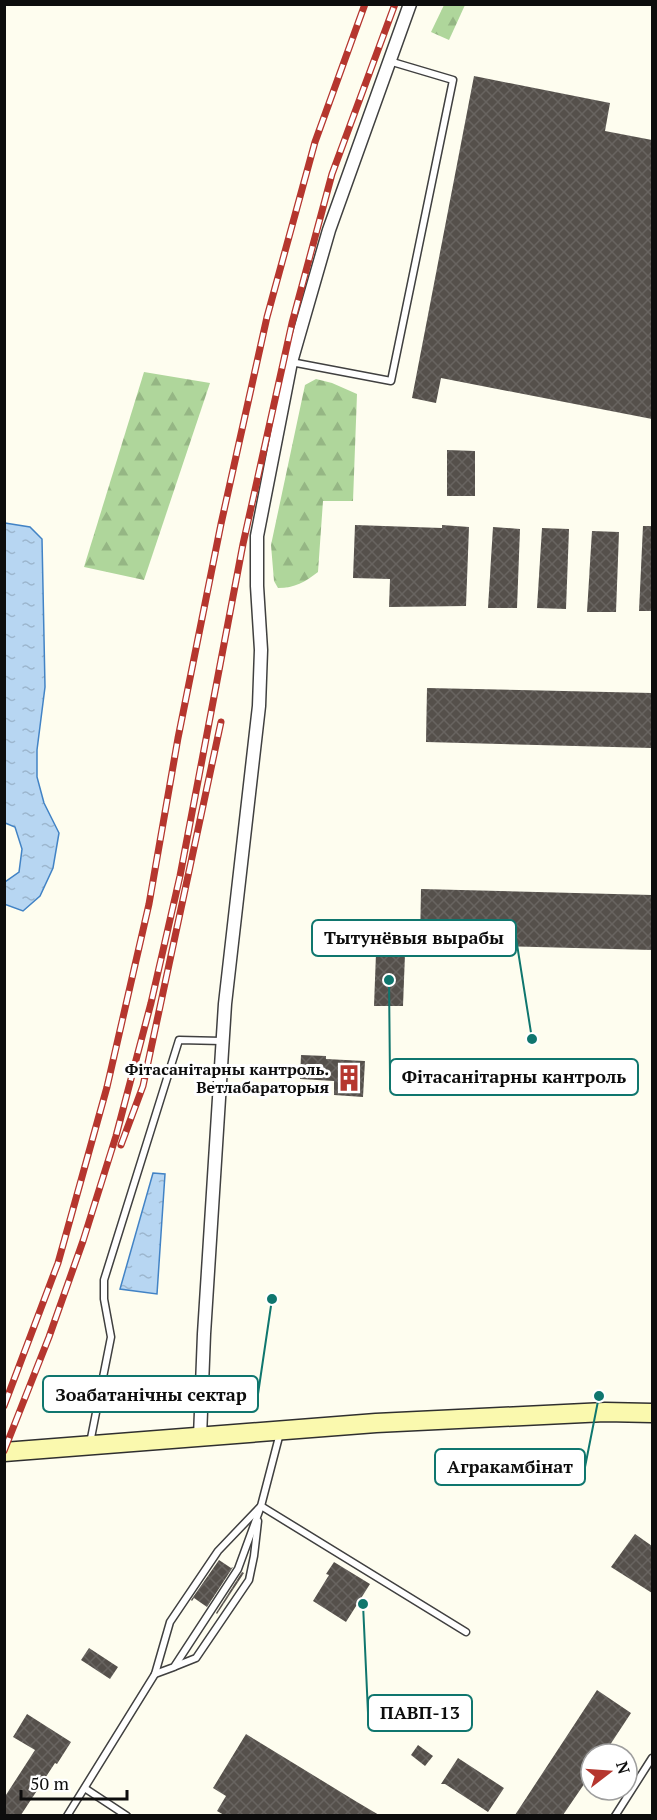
<svg xmlns="http://www.w3.org/2000/svg" width="657" height="1820" font-family="'PT Serif',serif">
  <style>
    .forest { fill: url(#forest-firs) }
    .water { fill: url(#water-ripples); stroke: #4283c5; stroke-width: 1.5 }
    .building { fill: url(#building-cross-hatch) }
    .lines { fill: none; stroke-linecap: round; stroke-linejoin: round }
    .lane-casing { stroke: #404040; stroke-width: 9 }
    .street-casing { stroke: #404040; stroke-width: 15 }
    .secondary-casing { stroke: #2f2f2f; stroke-width: 21 }
    .lane { stroke: #fff; stroke-width: 6 }
    .street { stroke: #fff; stroke-width: 12 }
    .secondary { stroke: #faf9ae; stroke-width: 18 }
    .rail-casing { stroke: #b5362e; stroke-width: 7 }
    .rail { stroke: #fff; stroke-width: 4.5; stroke-dasharray: 14; stroke-linecap: butt }
    .labels { text-anchor: middle; stroke-width: 6; stroke-linejoin: round; paint-order: stroke }
    .poi-label { font-size: 16px; font-weight: bold; fill: #0d0d0d; stroke: #fff; text-anchor: end }
    .leader { fill: none; stroke: #0f766e; stroke-width: 2 }
    .callout-dot { fill: #0f766e; stroke: #fff; stroke-width: 2 }
    .callout { fill: #fff; stroke: #0f766e; stroke-width: 2 }
    .callout-label { font-size: 18px; text-anchor: middle; font-weight: bold; fill: #0d0d0d }
  </style>
  <defs>
    <pattern id="forest-firs" width="22" height="20" patternUnits="userSpaceOnUse" patternTransform="scale(1.5)"><rect width="22" height="20" fill="#afd69b"/><path d="M5 1l3.5 6h-7zM16 11l3.5 6h-7z" fill="#95b684"/></pattern>
    <pattern id="water-ripples" width="26" height="14" patternUnits="userSpaceOnUse" patternTransform="scale(1.5)"><rect width="26" height="14" fill="#b7d6f2"/><path d="M2 4q2-2 4 0t4 0M15 11q2-2 4 0t4 0" fill="none" stroke="#9cb6ce"/></pattern>
    <pattern id="building-cross-hatch" width="8" height="8" patternUnits="userSpaceOnUse" patternTransform="scale(1.5)"><rect width="8" height="8" fill="#55504b"/><path d="M0 0l8 8M0 8l8-8" fill="none" stroke="#686460"/></pattern>
  </defs>
  <rect width="100%" height="100%" fill="#fefdef"/>
  <g class="forest">
    <polygon points="444,5 465,5 449,40 431,32"/>
    <polygon points="144,372 210,383 144,580 84,567"/>
    <path d="M316 379 332 383 357 394 353 501H323L318 572C305 582 295 588 278 588L274 581 271 545 305 385Z"/>
  </g>
  <g class="water">
    <polygon points="5,523 30,527 42,539 45,687 37,750 37,777 44,803 59,833 53,868 40,896 23,911 4,904 5,882 19,872 22,849 15,827 5,823"/>
    <polygon points="153,1173 165,1174 157,1294 120,1289"/>
  </g>
  <g class="building">
    <polygon points="474,76 610,103 605,131 652,140 652,419 441,378 436,403 412,398"/>
    <polygon points="447,450 475,451 475,496 447,496"/>
    <polygon points="355,525 442,528 442,525 469,527 466,606 389,607 390,579 353,578"/>
    <polygon points="643,526 652,526 652,611 639,611"/>
    <polygon points="493,527 520,529 517,608 488,608"/>
    <polygon points="542,528 569,529 566,609 537,608"/>
    <polygon points="592,531 619,532 616,612 587,612"/>
    <polygon points="427,688 652,693 652,748 426,742"/>
    <polygon points="421,889 652,895 652,950 420,944"/>
    <polygon points="376,953 405,954 403,1006 374,1006"/>
    <polygon points="301,1055 326,1056 326,1059 365,1061 363,1097 334,1095 334,1081 300,1079"/>
    <polygon points="635,1534 652,1546 652,1593 611,1567"/>
    <polygon points="219,1560 231,1568 233,1567 207,1607 194,1598 192,1601 191,1600"/>
    <polygon points="334,1562 370,1584 346,1622 313,1601 329,1575 326,1574"/>
    <polygon points="242,1572 244,1573 217,1614 216,1613"/>
    <polygon points="89,1648 118,1667 110,1679 81,1660"/>
    <polygon points="597,1690 631,1713 604,1754 591,1754 591,1774 563,1815 515,1815"/>
    <polygon points="27,1714 71,1742 57,1764 55,1763 21,1815 4,1815 4,1798 35,1750 13,1737"/>
    <polygon points="246,1734 357,1802 379,1815 224,1815 217,1811 226,1796 213,1788"/>
    <polygon points="418,1745 433,1756 425,1766 411,1755"/>
    <polygon points="458,1758 504,1788 488,1812 445,1784 441,1784"/>
  </g>
  <g class="lines">
    <defs>
      <g id="lane">
        <polyline points="291,362 391,381 453,80 389,61"/>
        <polyline points="90,1443 111,1337 104,1299 104,1280 179,1040 222,1041"/>
        <polyline points="176,1666 196,1658 249,1580 254,1556 258,1521"/>
        <polyline points="155,1674 170,1622 218,1551 261,1506 466,1632"/>
        <polyline points="86,1789 127,1816"/>
        <polyline points="67,1816 155,1674 174,1667 238,1569 261,1506 280,1433"/>
        <polyline points="615,1816 652,1758"/>
      </g>
      <polyline id="street" points="200,1437 204,1334 225,1004 259,706 261,650 257,586 257,536 291,362 329,230 410,4"/>
      <polyline id="secondary" points="4,1452 376,1423 605,1412 652,1413"/>
    </defs>
    <use href="#lane" class="lane-casing"/>
    <use href="#street" class="street-casing"/>
    <use href="#secondary" class="secondary-casing"/>
    <use href="#lane" class="lane"/>
    <use href="#street" class="street"/>
    <use href="#secondary" class="secondary"/>
    <defs>
      <g id="rail">
        <polyline points="121,1145 143,1086 221,722"/>
        <polyline points="4,1406 58,1263 107,1087 149,904 178,738 221,524 267,317 315,142 365,4"/>
        <polyline points="4,1451 49,1337 83,1241 116,1136 151,1003 180,876 243,544 292,323 332,174 395,4"/>
      </g>
    </defs>
    <use href="#rail" class="rail-casing"/>
    <use href="#rail" class="rail"/>
  </g>
  <defs>
    <symbol id="building-bare" viewBox="-9 -9 18 18"><path d="M-4-6H4V6H1V3H-1V6H-4ZM-2.5-4.3h1.7v1.8h-1.7ZM.8-4.3h1.7v1.8H.8ZM-2.5-1h1.7V.8h-1.7ZM.8-1h1.7V.8H.8Z" fill="#b5362e" stroke="#fff" stroke-width="2.5" paint-order="stroke"/></symbol>
  </defs>
  <g fill-rule="evenodd">
    <use href="#building-bare" x="330" y="1059" width="38" height="38"/>
  </g>
  <g class="labels">
    <g class="poi-label">
      <text x="329" y="1075">Фітасанітарны кантроль.<tspan x="329" dy="18">Ветлабараторыя</tspan></text>
    </g>
  </g>
  <path class="leader" d="M532 1039L516 938M389 980L390 1077M272 1299L258 1394M599 1396L585 1467M363 1604L368 1713"/>
  <g class="callout-dot">
    <circle cx="532" cy="1039" r="6"/>
    <circle cx="389" cy="980" r="6"/>
    <circle cx="272" cy="1299" r="6"/>
    <circle cx="599" cy="1396" r="6"/>
    <circle cx="363" cy="1604" r="6"/>
  </g>
  <g class="callout">
    <rect x="312" y="920" width="204" height="36" rx="6"/>
    <rect x="390" y="1059" width="248" height="36" rx="6"/>
    <rect x="43" y="1376" width="215" height="36" rx="6"/>
    <rect x="435" y="1449" width="150" height="36" rx="6"/>
    <rect x="368" y="1695" width="104" height="36" rx="6"/>
  </g>
  <g class="callout-label">
    <text x="414" y="944">Тытунёвыя вырабы</text>
    <text x="514" y="1083">Фітасанітарны кантроль</text>
    <text x="151" y="1401">Зоабатанічны сектар</text>
    <text x="510" y="1473">Агракамбінат</text>
    <text x="420" y="1719">ПАВП-13</text>
  </g>
  <rect width="657" height="1820" fill="none" stroke="#0d0d0d" stroke-width="12"/>
  <g transform="translate(609 1772) rotate(73)"><circle r="28" fill="#ffffff" stroke="#9e9e9e" stroke-width="1.5"/>
  <path d="M0-4.5L10 22L0 15L-10 22Z" fill="#b5362e"/>
  <text y="-9" font-size="16" font-weight="bold" text-anchor="middle" fill="#0d0d0d">N</text>
  </g>
  <path d="M21 1790v9h106v-9" fill="none" stroke="#0d0d0d" stroke-width="3"/>
  <text x="30" y="1790" font-size="18" fill="#0d0d0d" stroke="#ffffff" stroke-width="4.5" paint-order="stroke">50 m</text>
</svg>
